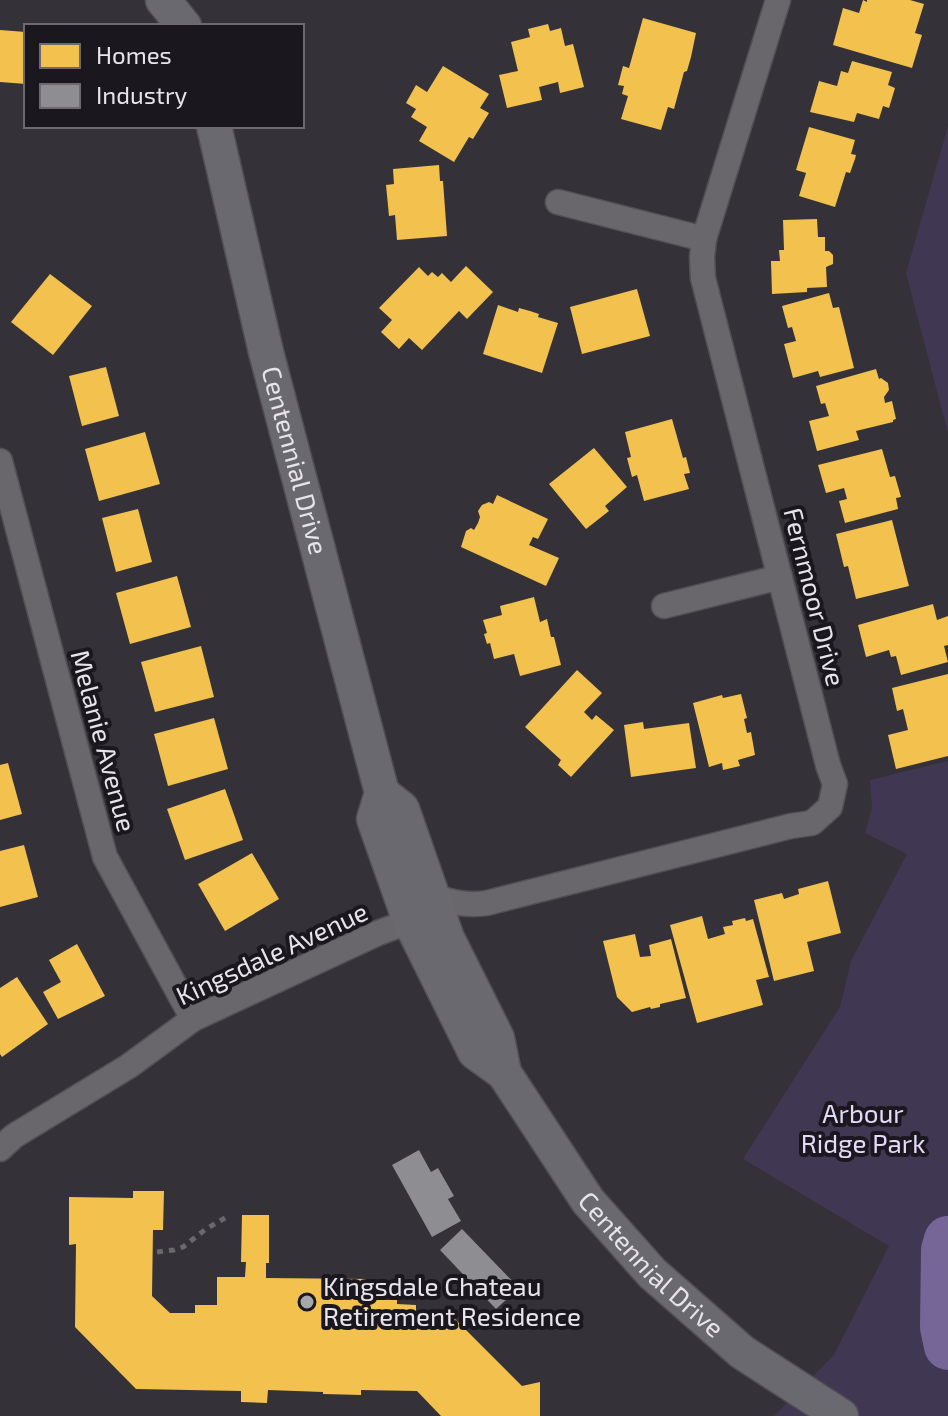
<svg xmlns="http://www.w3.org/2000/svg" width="948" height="1416" font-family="'Exo 2',sans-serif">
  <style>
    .green { fill: #403753 }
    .homes { fill: #f2c14e }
    .industry { fill: #8d8d92 }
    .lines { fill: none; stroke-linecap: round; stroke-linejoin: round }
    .river { stroke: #766698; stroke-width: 48 }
    .minor-casing { stroke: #514f55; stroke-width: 27 }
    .secondary-casing { stroke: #514f55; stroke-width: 37 }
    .path { stroke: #69686c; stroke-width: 5; stroke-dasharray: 6 6; stroke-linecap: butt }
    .minor { stroke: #69676c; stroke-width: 24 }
    .secondary { stroke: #6b6970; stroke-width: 34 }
    .poi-dot { fill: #a8a6ad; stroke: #1a181e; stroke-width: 3 }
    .labels { text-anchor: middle; stroke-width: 8; stroke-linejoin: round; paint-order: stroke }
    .street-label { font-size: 26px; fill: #e7e4ec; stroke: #1a181e }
    .park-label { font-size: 26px; fill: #e3dafa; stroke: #1a181e }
    .poi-label { font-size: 26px; fill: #e7e4ec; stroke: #1a181e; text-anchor: start }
  </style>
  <rect width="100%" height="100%" fill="#343238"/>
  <g class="green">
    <polygon points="948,126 948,433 906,273"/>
    <polygon points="948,761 948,1416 774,1416 834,1355 889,1246 743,1159 840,1007 851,961 907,854 865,833 872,808 870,780"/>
  </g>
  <g class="homes">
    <polygon points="863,0 867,2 867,0 910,0 924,4 915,33 922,35 912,68 833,45 843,8 859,13"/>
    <polygon points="643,18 696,33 691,57 687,71 684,72 674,109 668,107 661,130 621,119 628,96 622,94 624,86 618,85 623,66 629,68"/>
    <polygon points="548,24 550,31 561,28 565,46 573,44 584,87 560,93 558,82 539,87 542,100 507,108 499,75 518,71 511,42 530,37 528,29"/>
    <polygon points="0,30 26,32 26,84 0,82"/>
    <polygon points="852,61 892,72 888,85 895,88 889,108 883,106 879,119 857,113 854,122 810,112 819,81 837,86 841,71 848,73"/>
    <polygon points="443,66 489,94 480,108 489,113 473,139 469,137 454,162 419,141 427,127 411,117 416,109 406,103 416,85 427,92"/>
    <polygon points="809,127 855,140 851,154 856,155 855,159 850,173 846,172 835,207 799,196 806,173 796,170"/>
    <polygon points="439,165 440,181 443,181 447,236 397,240 395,215 389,216 386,185 394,184 393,169"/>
    <polygon points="817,219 818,237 825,237 825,251 829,251 833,255 833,264 826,267 827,287 807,288 807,292 772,294 771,261 780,261 779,250 784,250 783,220"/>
    <polygon points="466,266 493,292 467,319 459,311 422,350 409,338 399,349 381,332 392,320 379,308 419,267 428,276 432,272 438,277 442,273 451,282"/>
    <polygon points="50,274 92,306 53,355 11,322"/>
    <polygon points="637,289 650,336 582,354 570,307"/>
    <polygon points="829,293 833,308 839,307 854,368 820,377 818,371 793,378 784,344 796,341 792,327 788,328 782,306"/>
    <polygon points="498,305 518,312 519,308 530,311 539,314 538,317 558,323 542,373 483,354"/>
    <polygon points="106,367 119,416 82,426 69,376"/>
    <polygon points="876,369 879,379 881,378 888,383 889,390 884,397 885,403 892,401 896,419 893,420 893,422 856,431 859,440 817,451 809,421 829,416 825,403 821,404 816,386"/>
    <polygon points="672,419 683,458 686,457 690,473 684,474 689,489 644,501 637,475 632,477 627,458 631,457 625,432"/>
    <polygon points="145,432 160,484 99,501 85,449"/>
    <polygon points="594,448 627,487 605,506 609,511 586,529 549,484"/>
    <polygon points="882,449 890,477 895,476 901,497 896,498 898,509 845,523 839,501 847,499 844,488 826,493 818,465"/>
    <polygon points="497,495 548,519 538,539 533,537 529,545 559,558 546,586 461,547 466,531 471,528 474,530 478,523 480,517 478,511 482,505 489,502 493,504"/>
    <polygon points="138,509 152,562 116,572 102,518"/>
    <polygon points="892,520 909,586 856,599 848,566 844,567 836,534"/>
    <polygon points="177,576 191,627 130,644 116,593"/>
    <polygon points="534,597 540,622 547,619 551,637 554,637 561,665 520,676 514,654 494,659 490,643 487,644 484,634 487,633 483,620 502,615 500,606"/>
    <polygon points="933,604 937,620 948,616 948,645 944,646 948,662 901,675 896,656 891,657 889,650 866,657 858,625"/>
    <polygon points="201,646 214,697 155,712 141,662"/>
    <polygon points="577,670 602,693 584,712 592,720 596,715 614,730 571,777 558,765 561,760 525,727"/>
    <polygon points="948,674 948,756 896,769 888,735 908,730 903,709 897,711 892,688"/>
    <polygon points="741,694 747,718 744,719 747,733 751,732 755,755 738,760 740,766 723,770 722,763 709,767 693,703 722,695 723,698"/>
    <polygon points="214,718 228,769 168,786 154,734"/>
    <polygon points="643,722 644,729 689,723 696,768 631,777 624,725"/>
    <polygon points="8,763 22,814 0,820 0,765"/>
    <polygon points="225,789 243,840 185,860 167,809"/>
    <polygon points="24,845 38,897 0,907 0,851"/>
    <polygon points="252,853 279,899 225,931 198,884"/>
    <polygon points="828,881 841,933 807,942 814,971 774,981 754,900 782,893 784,899 799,894 798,889"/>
    <polygon points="702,916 708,939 725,934 723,927 733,925 732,921 745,918 746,921 753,919 769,977 756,980 763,1005 697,1023 670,925"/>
    <polygon points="635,934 640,957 651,956 649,945 671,939 686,998 660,1004 660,1007 651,1009 650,1007 632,1012 617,997 603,941"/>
    <polygon points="77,944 105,996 58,1019 43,992 61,982 49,960"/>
    <polygon points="17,977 48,1024 2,1057 0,1054 0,988"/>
    <polygon points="133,1191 164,1191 163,1230 153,1230 152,1296 170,1313 195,1313 195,1305 217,1305 217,1277 245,1277 246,1262 241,1262 242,1215 269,1215 269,1263 266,1263 266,1278 366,1279 366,1300 397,1300 397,1304 416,1305 416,1312 449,1313 522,1386 540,1382 540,1416 441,1416 417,1391 361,1390 361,1395 323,1394 323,1392 268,1390 267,1403 241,1402 241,1391 136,1389 75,1327 76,1244 69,1245 69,1197 133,1198"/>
  </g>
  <g class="industry">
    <polygon points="419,1150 431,1172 438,1168 454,1196 448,1199 461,1221 432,1237 392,1165"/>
    <polygon points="462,1229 519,1288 496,1309 440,1250"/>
  </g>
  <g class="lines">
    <polyline class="river" points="948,1240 945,1250 944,1327 948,1346"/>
    <defs>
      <g id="minor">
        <polyline points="558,202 704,239"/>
        <polyline points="0,461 105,857 193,1019"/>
        <polyline points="664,606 780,577"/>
        <path d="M432 896C451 902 466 906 487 903L791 826 812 823 830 807 835 784 828 765 703 278 702 257 704 239 778 0"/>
        <polyline points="0,1149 14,1136 129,1066 193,1019 378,933 410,921"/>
      </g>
      <g id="secondary">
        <polyline points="163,0 184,26"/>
        <path id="s1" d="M214 126 266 352 382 793 374 819 410 921 475 1052 504 1073 588 1201 652 1273 742 1352 841 1416"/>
        <polyline points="382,793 402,809 447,938 497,1038 504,1073"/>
      </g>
    </defs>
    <use href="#minor" class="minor-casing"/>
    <use href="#secondary" class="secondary-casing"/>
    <polyline class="path" points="157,1252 174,1250 183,1247 206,1229 225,1218"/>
    <use href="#minor" class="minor"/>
    <use href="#secondary" class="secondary"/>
  </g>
  <circle class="poi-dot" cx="307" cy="1302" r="8"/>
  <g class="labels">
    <g class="street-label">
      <text dy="9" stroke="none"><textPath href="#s1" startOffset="344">Centennial Drive</textPath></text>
      <text transform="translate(814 597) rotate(76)" y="9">Fernmoor Drive</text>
      <text transform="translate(103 741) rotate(75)" y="9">Melanie Avenue</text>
      <text transform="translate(272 954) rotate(-25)" y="9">Kingsdale Avenue</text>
      <text dy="9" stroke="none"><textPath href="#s1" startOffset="1248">Centennial Drive</textPath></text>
    </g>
    <g class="park-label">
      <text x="863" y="1123">Arbour<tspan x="863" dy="30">Ridge Park</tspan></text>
    </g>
    <g class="poi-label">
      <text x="323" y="1296">Kingsdale Chateau<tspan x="323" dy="30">Retirement Residence</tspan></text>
    </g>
  </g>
  <rect x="24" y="24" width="280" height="104" fill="#1a181e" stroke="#6c6a70" stroke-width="2"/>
  <rect x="40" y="44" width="40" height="24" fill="#f2c14e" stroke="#6c6a70" stroke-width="2"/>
  <text x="96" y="64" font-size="24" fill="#e7e4ec">Homes</text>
  <rect x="40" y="84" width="40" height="24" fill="#8d8d92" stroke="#6c6a70" stroke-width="2"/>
  <text x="96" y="104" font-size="24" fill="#e7e4ec">Industry</text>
</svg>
